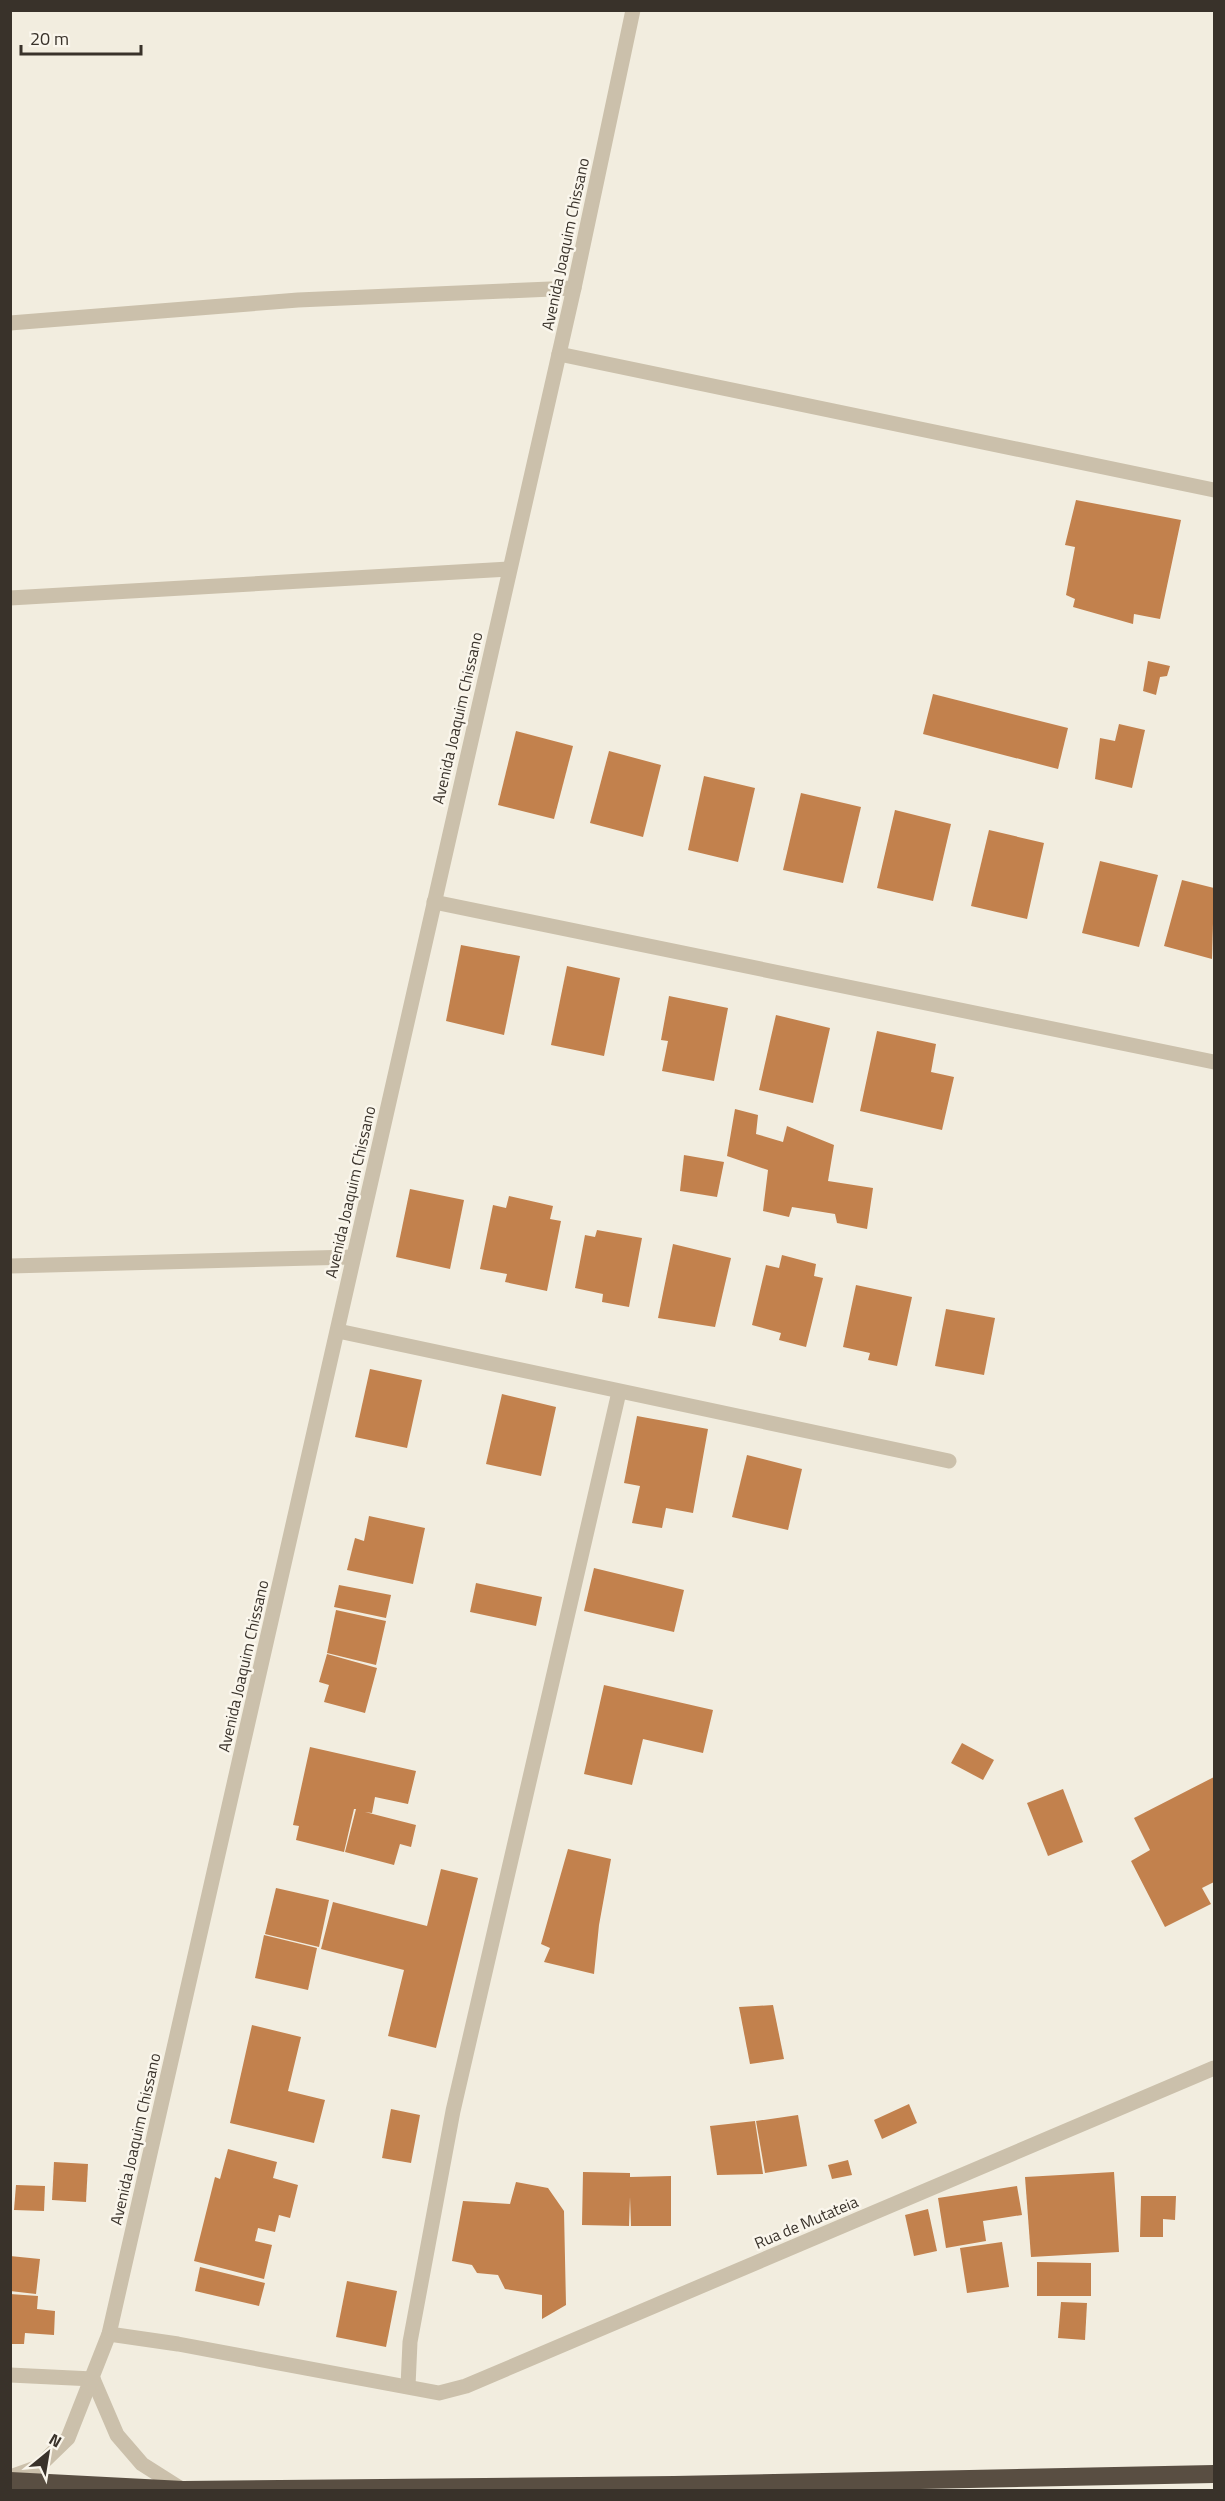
<svg xmlns="http://www.w3.org/2000/svg" width="1225" height="2501" font-family="'Titillium Web',sans-serif">
  <style>
    .building { fill: #c2814d }
    .lines { fill: none; stroke-linecap: round; stroke-linejoin: round }
    .minor { stroke: #cbc0ab; stroke-width: 15 }
    .highway { stroke: #594e42; stroke-width: 18 }
    .labels { text-anchor: middle; stroke-width: 5; stroke-linejoin: round; paint-order: stroke }
    .street-label { font-size: 16px; fill: #39322a; stroke: #faf6ec }
  </style>
  <rect width="100%" height="100%" fill="#f2eddf"/>
  <g class="building">
    <polygon points="1076,500 1181,520 1160,619 1134,614 1133,624 1073,607 1075,599 1066,595 1075,547 1065,545"/>
    <polygon points="1148,661 1170,666 1167,676 1160,677 1156,695 1143,691"/>
    <polygon points="933,694 1068,728 1058,769 923,734"/>
    <polygon points="1119,724 1145,730 1132,788 1095,779 1100,738 1115,741"/>
    <polygon points="516,731 573,746 554,819 498,805"/>
    <polygon points="609,751 661,765 643,837 590,823"/>
    <polygon points="704,776 755,788 738,862 688,850"/>
    <polygon points="801,793 861,807 843,883 783,870"/>
    <polygon points="895,810 951,824 933,901 877,888"/>
    <polygon points="989,830 1044,843 1027,919 971,906"/>
    <polygon points="1100,861 1158,875 1139,947 1082,933"/>
    <polygon points="1182,880 1214,888 1212,959 1164,946"/>
    <polygon points="461,945 520,956 504,1035 446,1021"/>
    <polygon points="567,966 620,978 604,1056 551,1045"/>
    <polygon points="669,996 728,1008 714,1081 662,1071 668,1041 661,1040"/>
    <polygon points="776,1015 830,1028 813,1103 759,1090"/>
    <polygon points="877,1031 936,1044 931,1072 954,1077 942,1130 860,1111"/>
    <polygon points="735,1109 758,1115 756,1134 783,1142 787,1126 834,1145 828,1181 873,1188 867,1229 837,1223 835,1214 792,1207 789,1217 763,1211 768,1170 727,1156"/>
    <polygon points="684,1155 724,1162 717,1197 680,1191"/>
    <polygon points="410,1189 464,1200 450,1269 396,1257"/>
    <polygon points="509,1196 553,1206 550,1219 561,1221 547,1291 505,1282 507,1274 480,1269 493,1205 506,1208"/>
    <polygon points="597,1230 642,1238 629,1307 602,1302 603,1294 575,1288 585,1235 595,1237"/>
    <polygon points="673,1244 731,1258 715,1327 658,1318"/>
    <polygon points="782,1255 816,1264 814,1276 823,1278 806,1347 779,1340 781,1333 752,1325 766,1265 779,1268"/>
    <polygon points="856,1285 912,1297 897,1366 868,1360 870,1353 843,1347"/>
    <polygon points="946,1309 995,1318 984,1375 935,1366"/>
    <polygon points="370,1369 422,1380 407,1448 355,1437"/>
    <polygon points="502,1394 556,1407 541,1476 486,1464"/>
    <polygon points="637,1416 708,1429 693,1513 666,1508 662,1528 632,1523 640,1486 624,1483"/>
    <polygon points="747,1455 802,1469 788,1530 732,1517"/>
    <polygon points="369,1516 425,1528 413,1584 347,1570 355,1538 364,1541"/>
    <polygon points="594,1568 684,1590 674,1632 584,1611"/>
    <polygon points="476,1583 542,1597 536,1626 470,1612"/>
    <polygon points="339,1585 391,1595 386,1618 334,1607"/>
    <polygon points="336,1610 386,1621 376,1665 327,1653"/>
    <polygon points="327,1654 377,1668 365,1713 324,1702 329,1685 319,1682"/>
    <polygon points="604,1685 713,1710 703,1753 643,1739 632,1785 584,1774"/>
    <polygon points="962,1743 994,1760 983,1780 951,1763"/>
    <polygon points="310,1747 416,1771 408,1804 375,1797 372,1813 365,1812 416,1825 411,1847 400,1844 394,1865 345,1852 356,1809 354,1809 344,1852 296,1840 299,1826 293,1825"/>
    <polygon points="1214,1777 1214,1882 1202,1888 1211,1904 1165,1927 1131,1861 1150,1850 1134,1818"/>
    <polygon points="1063,1789 1083,1842 1048,1856 1027,1803"/>
    <polygon points="568,1849 611,1859 599,1925 594,1974 544,1962 550,1948 541,1944"/>
    <polygon points="441,1869 478,1878 436,2048 388,2036 404,1970 321,1949 333,1902 427,1926"/>
    <polygon points="276,1888 329,1900 319,1947 265,1934"/>
    <polygon points="264,1935 317,1948 308,1990 255,1978"/>
    <polygon points="773,2005 784,2059 750,2064 739,2007"/>
    <polygon points="252,2025 301,2037 288,2091 325,2100 314,2143 230,2123"/>
    <polygon points="909,2104 917,2123 882,2139 874,2120"/>
    <polygon points="391,2109 420,2115 411,2163 382,2158"/>
    <polygon points="798,2115 807,2166 765,2173 756,2121"/>
    <polygon points="755,2121 763,2174 717,2175 710,2126"/>
    <polygon points="228,2149 277,2162 273,2178 298,2185 290,2218 279,2215 275,2232 258,2228 255,2241 272,2245 264,2279 194,2261 215,2177 220,2179"/>
    <polygon points="848,2160 852,2175 832,2179 828,2165"/>
    <polygon points="54,2162 88,2164 86,2202 52,2200"/>
    <polygon points="583,2172 630,2173 630,2177 671,2176 671,2226 631,2226 630,2197 629,2226 582,2225"/>
    <polygon points="1114,2172 1119,2252 1031,2257 1025,2177"/>
    <polygon points="516,2182 548,2188 564,2211 566,2305 542,2319 542,2295 505,2289 498,2275 477,2273 472,2265 452,2261 463,2201 510,2204"/>
    <polygon points="16,2185 45,2186 44,2211 14,2210"/>
    <polygon points="1017,2186 1022,2215 983,2221 986,2241 946,2248 938,2198"/>
    <polygon points="1141,2196 1176,2196 1175,2220 1163,2219 1163,2237 1140,2237"/>
    <polygon points="928,2209 937,2251 914,2256 905,2215"/>
    <polygon points="1002,2242 1009,2287 967,2293 960,2248"/>
    <polygon points="10,2256 40,2259 36,2294 10,2291"/>
    <polygon points="1037,2262 1091,2263 1091,2296 1037,2296"/>
    <polygon points="200,2267 265,2283 259,2306 195,2291"/>
    <polygon points="347,2281 397,2291 386,2347 336,2337"/>
    <polygon points="10,2294 38,2296 37,2309 55,2311 54,2335 25,2333 24,2344 10,2344"/>
    <polygon points="1061,2302 1087,2303 1085,2340 1058,2338"/>
  </g>
  <g class="lines">
    <g class="minor">
      <polyline points="10,323 298,300 574,288"/>
      <polyline points="559,354 1214,490"/>
      <polyline points="10,598 509,569"/>
      <polyline points="434,902 1214,1062"/>
      <polyline points="10,1266 353,1257"/>
      <polyline points="338,1331 949,1461"/>
      <polyline points="109,2334 178,2344 439,2393 466,2386 1214,2068"/>
      <polyline points="10,2375 93,2379"/>
      <polyline points="93,2379 117,2435 142,2464 183,2490"/>
      <polyline points="408,2386 410,2342 453,2111 619,1392"/>
      <polyline points="10,2477 38,2467 68,2438 109,2334 574,288 633,10"/>
    </g>
    <polyline class="highway" points="10,2481 183,2490 674,2485 1214,2474"/>
  </g>
  <g class="labels">
    <g class="street-label">
      <text transform="translate(565 244) rotate(-78)" y="6">Avenida Joaquim Chissano</text>
      <text transform="translate(457 718) rotate(-77)" y="6">Avenida Joaquim Chissano</text>
      <text transform="translate(350 1192) rotate(-77)" y="6">Avenida Joaquim Chissano</text>
      <text transform="translate(243 1666) rotate(-77)" y="6">Avenida Joaquim Chissano</text>
      <text transform="translate(135 2139) rotate(-77)" y="6">Avenida Joaquim Chissano</text>
      <text transform="translate(806 2222) rotate(-23)" y="6">Rua de Mutateia</text>
    </g>
  </g>
  <rect width="1225" height="2501" fill="none" stroke="#39322a" stroke-width="24"/>
  <g transform="translate(48 2453) rotate(30)" stroke="#faf6ec" stroke-width="4.5" paint-order="stroke">
  <path d="M0-4.5L10 22L0 15L-10 22Z" fill="#39322a"/>
  <text y="-9" font-size="16" font-weight="bold" text-anchor="middle" fill="#39322a">N</text>
  </g>
  <path d="M21 45v9h120v-9" fill="none" stroke="#39322a" stroke-width="3"/>
  <text x="30" y="45" font-size="18" fill="#39322a" stroke="#faf6ec" stroke-width="4.5" paint-order="stroke">20 m</text>
</svg>
